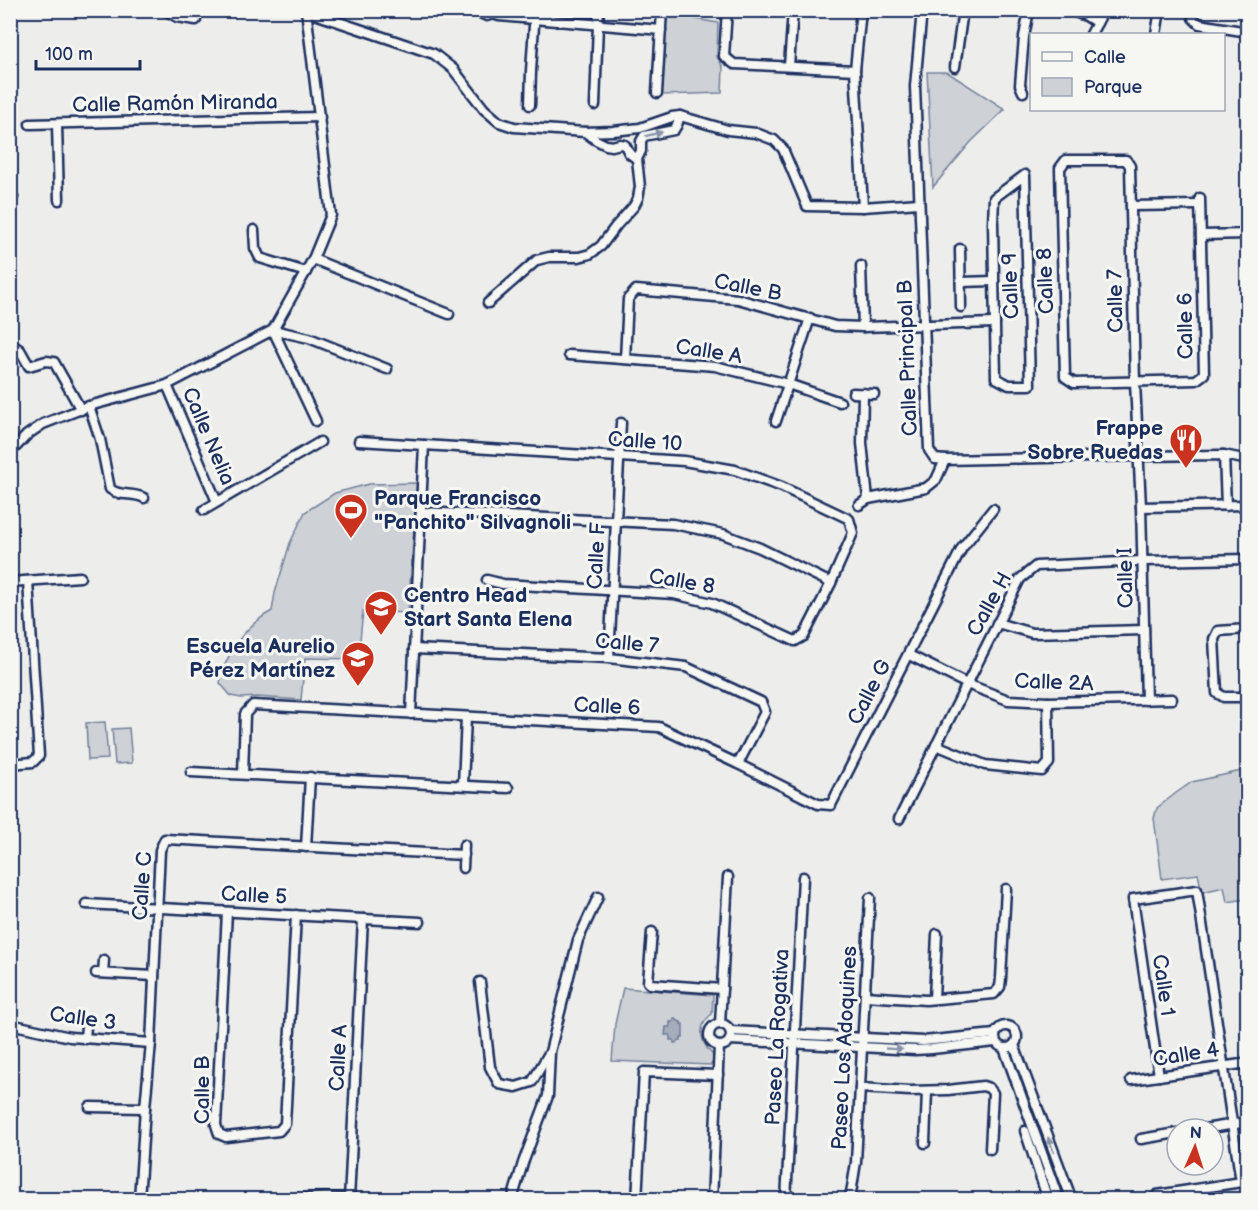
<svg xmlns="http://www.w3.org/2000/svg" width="1258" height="1210" font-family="'Balsamiq Sans',sans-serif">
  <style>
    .green { fill: #ced2d7; stroke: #74809a; stroke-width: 1.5 }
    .water { fill: #a5acbc; stroke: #6e7a96; stroke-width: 1.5 }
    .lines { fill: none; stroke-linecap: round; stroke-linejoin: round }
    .minor-casing { stroke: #1b2f5e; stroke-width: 13 }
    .minor { stroke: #f6f6f2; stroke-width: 8 }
    .oneway { fill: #8892a8 }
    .labels { text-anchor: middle; stroke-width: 6; stroke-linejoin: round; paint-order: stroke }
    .street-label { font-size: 21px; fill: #1b2f5e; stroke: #f6f6f2 }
    .poi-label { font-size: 21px; font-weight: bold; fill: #1b2f5e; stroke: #f6f6f2; text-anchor: end }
  </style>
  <rect width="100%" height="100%" fill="#edeeec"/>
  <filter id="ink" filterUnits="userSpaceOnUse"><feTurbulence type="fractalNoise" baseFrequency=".0167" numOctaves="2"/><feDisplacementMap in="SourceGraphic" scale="12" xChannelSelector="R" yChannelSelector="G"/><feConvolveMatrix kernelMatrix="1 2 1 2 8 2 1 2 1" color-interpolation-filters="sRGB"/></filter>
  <g filter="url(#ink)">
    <g class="green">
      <polygon points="667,14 718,23 717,57 723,67 722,93 662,95"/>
      <polygon points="927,72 947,72 1005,109 971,142 933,187"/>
      <path d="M417 483 408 613 363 611 358 659 305 658 301 700 257 697 241 698 231 696 220 683C225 653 246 625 272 611L275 593 290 543 305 512 335 493 369 484Z"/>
      <polygon points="105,722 108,759 88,760 86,723"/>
      <polygon points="129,728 132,763 115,764 112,729"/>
      <polygon points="1246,770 1247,777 1247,793 1240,794 1247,848 1247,899 1227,902 1224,887 1202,892 1198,874 1162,879 1154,818 1157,808 1176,793 1192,782"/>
      <path d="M623 988 713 995 712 1014C700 1023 699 1036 707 1048 709 1051 712 1053 713 1056 715 1059 713 1062 711 1065L612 1061 615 1024Z"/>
    </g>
    <polygon class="water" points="674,1019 676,1019 678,1021 681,1022 681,1024 683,1024 683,1038 681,1038 681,1041 678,1041 677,1043 674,1043 674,1040 670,1040 670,1035 665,1035 666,1027 670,1027 670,1022 673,1022"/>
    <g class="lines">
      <defs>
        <g id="minor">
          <polyline points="165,10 177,17 196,20"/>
          <polyline points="480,10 482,14 487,16 492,14 499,16 661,30"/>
          <polyline points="727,10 724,56 734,64 855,70"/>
          <polyline points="861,10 855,70 863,207"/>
          <polyline points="922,10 915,86 929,450 935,459 945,460 1138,456 1224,455 1248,460"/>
          <polyline points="1069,10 1086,16 1097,23"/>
          <polyline points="1192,10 1193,18 1199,24 1248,32"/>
          <polyline points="306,11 434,54 453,69 484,109 499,122 514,127 585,132 613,131 640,128 672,117 680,116 728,130 756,133 774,140 783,149 807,206 863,207 919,203"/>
          <polyline points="1091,34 1104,10"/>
          <polyline points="1156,34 1160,10"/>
          <polyline points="789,66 793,10"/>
          <polyline points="955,67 963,10"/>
          <polyline points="1023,92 1020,85 1024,37 1029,10"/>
          <polyline points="657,93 662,10"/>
          <polyline points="530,105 531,71 535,10"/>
          <polyline points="595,105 598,24 599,10"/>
          <polyline points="30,124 320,117"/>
          <polyline points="57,124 59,200"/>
          <polyline points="585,132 596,140 606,145 612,146 620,144 625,145 629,153 637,159"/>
          <polygon points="1025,175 1030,385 1009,385 996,378 993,223 994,198"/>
          <polyline points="10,205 13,197"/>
          <polyline points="1131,206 1199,205"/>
          <polyline points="254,230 255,248 260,258 306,272"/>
          <polyline points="1201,235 1248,234"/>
          <polyline points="960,249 961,307"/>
          <polyline points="313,259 449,314"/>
          <polyline points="861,266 863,327"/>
          <polyline points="961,282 994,281"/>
          <polyline points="488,303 537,260 549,257 579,257 590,254 601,246 616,226 634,206 638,198 640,187 637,159 641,151 641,141 644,136 674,130 677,125 680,116"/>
          <polyline points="273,330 309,338 387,369"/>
          <polyline points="273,330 316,421"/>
          <polyline points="10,343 20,350 29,366 46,361 54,362 81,410"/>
          <polyline points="569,355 715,366 788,384 840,402"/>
          <polyline points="625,359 628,299 636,290 738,299 835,326 863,327 995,323"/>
          <polyline points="167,385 217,502"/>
          <polyline points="853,393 874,394"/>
          <polyline points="863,393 862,443 868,499"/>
          <path d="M89 406 100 439 110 489C120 497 134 492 144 498"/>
          <polyline points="776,421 810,318"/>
          <polyline points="359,441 684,461 735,470 782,487 849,519 853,533 831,583 804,636 795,641 712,603 674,594 503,584 487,580"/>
          <polyline points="10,453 27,435 43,424 89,406 167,385 273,330 313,259 331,215 306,10"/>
          <polyline points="1224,455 1226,506"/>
          <polyline points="859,505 868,499 926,488 936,480 945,460"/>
          <polyline points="1141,507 1248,505"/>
          <polyline points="204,510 320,442"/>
          <polyline points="421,512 673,524 723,534 760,548 831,583"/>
          <polyline points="10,582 80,577"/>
          <polyline points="997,623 1032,633 1144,630"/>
          <polyline points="1248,629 1218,631 1214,639 1217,693 1224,697 1248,697"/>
          <polyline points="414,649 609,658 686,667 761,702 765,712 738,764"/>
          <polyline points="909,655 967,684 1008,700 1048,702 1172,699"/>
          <polyline points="609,658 621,423"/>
          <polyline points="1146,700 1141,507 1135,382 1130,166 1126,160 1066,160 1060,168 1065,377 1074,383 1196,380 1204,374 1200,198"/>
          <polyline points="411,714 424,445"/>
          <polyline points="936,745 985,765 1042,771 1049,763 1048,702"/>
          <polyline points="10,764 33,762 39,756 28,581"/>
          <polyline points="191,772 508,788"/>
          <polyline points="243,774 245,714 253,705 659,727 738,764 818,804 831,805 962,548 993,509"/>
          <polyline points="463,785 466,717"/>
          <polyline points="899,819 1020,579 1036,566 1143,561 1248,559"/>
          <polyline points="306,847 310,777"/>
          <polyline points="463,868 464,845"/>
          <polyline points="86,904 420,922"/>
          <polyline points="227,912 216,1125 219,1134 226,1137 279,1131 285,1124 296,915"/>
          <polyline points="652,932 648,982 650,984 722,989"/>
          <polyline points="96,973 154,976"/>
          <polyline points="103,973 104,960"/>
          <polyline points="480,982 490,1067 499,1084 516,1087 532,1082 548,1055"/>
          <polyline points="865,996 926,1000 994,994 1000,987 1001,978 1006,889"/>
          <polyline points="934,999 937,934"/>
          <circle cx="720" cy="1035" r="11"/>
          <polyline points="10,1024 70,1037 151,1043"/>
          <polyline points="720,1024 728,877"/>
          <circle cx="1006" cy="1037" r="11"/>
          <polyline points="731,1031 923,1041 995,1034"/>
          <polyline points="85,1039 86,1026"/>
          <polyline points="730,1040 915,1050 932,1049 995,1042"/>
          <polyline points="1014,1045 1072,1200"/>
          <polyline points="1004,1048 1059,1200"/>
          <polyline points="1159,1076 1133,899 1197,890 1241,1182"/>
          <polyline points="1131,1080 1248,1063"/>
          <polyline points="860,1088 910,1091 948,1090 983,1086 989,1088 993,1093 990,1149"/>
          <polyline points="90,1107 145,1108"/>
          <polyline points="1204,1129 1248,1122"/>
          <polyline points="1025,1131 1048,1200"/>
          <polyline points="1141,1139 1177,1133"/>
          <polyline points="925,1143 927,1091"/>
          <polyline points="1157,1195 1248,1181"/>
          <polyline points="139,1200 145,1108 151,1043 160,850 165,839 464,855"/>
          <path d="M289 1200C314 1197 339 1197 364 1200"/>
          <polyline points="349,1200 363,919"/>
          <polyline points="512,1200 523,1163 548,1096 550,1052 578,940 598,897"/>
          <polyline points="637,1200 644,1072 718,1075"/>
          <polyline points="712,1200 719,1046"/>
          <polyline points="786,1200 803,877"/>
          <polyline points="850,1200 856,1162 870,898"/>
        </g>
      </defs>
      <use href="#minor" class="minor-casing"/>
      <use href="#minor" class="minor"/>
    </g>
    <defs><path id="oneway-solid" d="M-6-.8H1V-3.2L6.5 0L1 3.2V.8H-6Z" transform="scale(1.5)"/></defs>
    <g class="oneway">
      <use href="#oneway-solid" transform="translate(654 134) rotate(-14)"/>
      <use href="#oneway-solid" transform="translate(894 1049) rotate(3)"/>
      <use href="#oneway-solid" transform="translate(1051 1145) rotate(-111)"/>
    </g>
  </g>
  <defs>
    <symbol id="restaurant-pin" viewBox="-11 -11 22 30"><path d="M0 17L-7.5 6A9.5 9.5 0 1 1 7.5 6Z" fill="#c8321e" stroke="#f6f6f2"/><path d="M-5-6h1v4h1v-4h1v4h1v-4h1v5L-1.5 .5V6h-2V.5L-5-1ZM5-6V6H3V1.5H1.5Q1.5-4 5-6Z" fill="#fff"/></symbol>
    <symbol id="stadium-pin" viewBox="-11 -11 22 30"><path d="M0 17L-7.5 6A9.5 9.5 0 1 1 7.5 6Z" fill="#c8321e" stroke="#f6f6f2"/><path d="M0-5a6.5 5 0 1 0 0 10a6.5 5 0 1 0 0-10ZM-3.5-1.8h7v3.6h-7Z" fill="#fff"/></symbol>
    <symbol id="school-pin" viewBox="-11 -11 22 30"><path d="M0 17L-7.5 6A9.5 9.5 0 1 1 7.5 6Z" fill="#c8321e" stroke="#f6f6f2"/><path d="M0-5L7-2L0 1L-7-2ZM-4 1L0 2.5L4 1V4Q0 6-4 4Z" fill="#fff"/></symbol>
  </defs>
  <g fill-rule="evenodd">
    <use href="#restaurant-pin" x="1167" y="421" width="38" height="52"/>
    <use href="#stadium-pin" x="332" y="491" width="38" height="52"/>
    <use href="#school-pin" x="362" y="588" width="38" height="52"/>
    <use href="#school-pin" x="339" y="639" width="38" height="52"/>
  </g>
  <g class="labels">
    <g class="street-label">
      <text transform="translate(175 103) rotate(-1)" y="7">Calle Ramón Miranda</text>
      <text transform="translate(1045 281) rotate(-92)" y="7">Calle 8</text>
      <text transform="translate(1010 286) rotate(-92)" y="7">Calle 9</text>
      <text transform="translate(748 287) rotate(11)" y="7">Calle B</text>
      <text transform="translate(1115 301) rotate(-91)" y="7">Calle 7</text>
      <text transform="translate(1185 326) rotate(-91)" y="7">Calle 6</text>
      <text transform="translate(709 351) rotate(9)" y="7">Calle A</text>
      <text transform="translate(907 358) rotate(-92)" y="7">Calle Principal B</text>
      <text transform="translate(209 436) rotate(67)" y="7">Calle Nelia</text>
      <text transform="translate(645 441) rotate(4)" y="7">Calle 10</text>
      <text transform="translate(596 556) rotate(-87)" y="7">Calle F</text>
      <text transform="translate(1125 578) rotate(-91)" y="7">Calle I</text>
      <text transform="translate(682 581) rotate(10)" y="7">Calle 8</text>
      <text transform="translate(989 604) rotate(-61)" y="7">Calle H</text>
      <text transform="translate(627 643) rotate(5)" y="7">Calle 7</text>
      <text transform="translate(1054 682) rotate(2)" y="7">Calle 2A</text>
      <text transform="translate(869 692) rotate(-63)" y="7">Calle G</text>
      <text transform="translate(607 706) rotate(3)" y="7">Calle 6</text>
      <text transform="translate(142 886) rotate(-86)" y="7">Calle C</text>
      <text transform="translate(254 895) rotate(3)" y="7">Calle 5</text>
      <text transform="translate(1164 985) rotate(82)" y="7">Calle 1</text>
      <text transform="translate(83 1018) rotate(8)" y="7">Calle 3</text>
      <text transform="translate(777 1037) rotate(-87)" y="7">Paseo La Rogativa</text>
      <text transform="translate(844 1048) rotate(-87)" y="7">Paseo Los Adoquines</text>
      <text transform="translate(1186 1054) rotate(-9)" y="7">Calle 4</text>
      <text transform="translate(338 1058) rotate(-87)" y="7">Calle A</text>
      <text transform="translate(202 1090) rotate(-90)" y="7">Calle B</text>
    </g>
    <g class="poi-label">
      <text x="1163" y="435">Frappe<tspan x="1163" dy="24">Sobre Ruedas</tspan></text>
      <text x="374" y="505" text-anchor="start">Parque Francisco<tspan x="374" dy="24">"Panchito" Silvagnoli</tspan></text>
      <text x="404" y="602" text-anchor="start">Centro Head<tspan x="404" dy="24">Start Santa Elena</tspan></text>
      <text x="335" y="653">Escuela Aurelio<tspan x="335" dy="24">Pérez Martínez</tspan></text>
    </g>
  </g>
  <rect width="1258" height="1210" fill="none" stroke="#f6f6f2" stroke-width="36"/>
  <rect x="18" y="18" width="1222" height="1174" fill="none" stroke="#1b2f5e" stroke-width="2" filter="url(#ink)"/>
  <rect x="1030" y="33" width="195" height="78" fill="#f6f6f2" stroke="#9ea6b7" stroke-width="1.5"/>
  <rect x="1042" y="52" width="30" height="9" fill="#f6f6f2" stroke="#9ea6b7" stroke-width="1.5"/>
  <text x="1084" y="63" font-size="18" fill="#1b2f5e">Calle</text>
  <rect x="1042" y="78" width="30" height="18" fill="#ced2d7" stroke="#9ea6b7" stroke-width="1.5"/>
  <text x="1084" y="93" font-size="18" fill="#1b2f5e">Parque</text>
  <g transform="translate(1195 1147) rotate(3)"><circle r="28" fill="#f6f6f2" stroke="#9ea6b7" stroke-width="1.5"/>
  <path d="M0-4.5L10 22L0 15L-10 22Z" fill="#c8321e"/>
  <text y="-9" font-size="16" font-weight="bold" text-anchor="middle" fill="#1b2f5e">N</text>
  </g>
  <path d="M36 60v9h104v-9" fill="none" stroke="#1b2f5e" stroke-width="3"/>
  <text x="45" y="60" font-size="18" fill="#1b2f5e" stroke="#f6f6f2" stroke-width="4.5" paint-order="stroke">100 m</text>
</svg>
